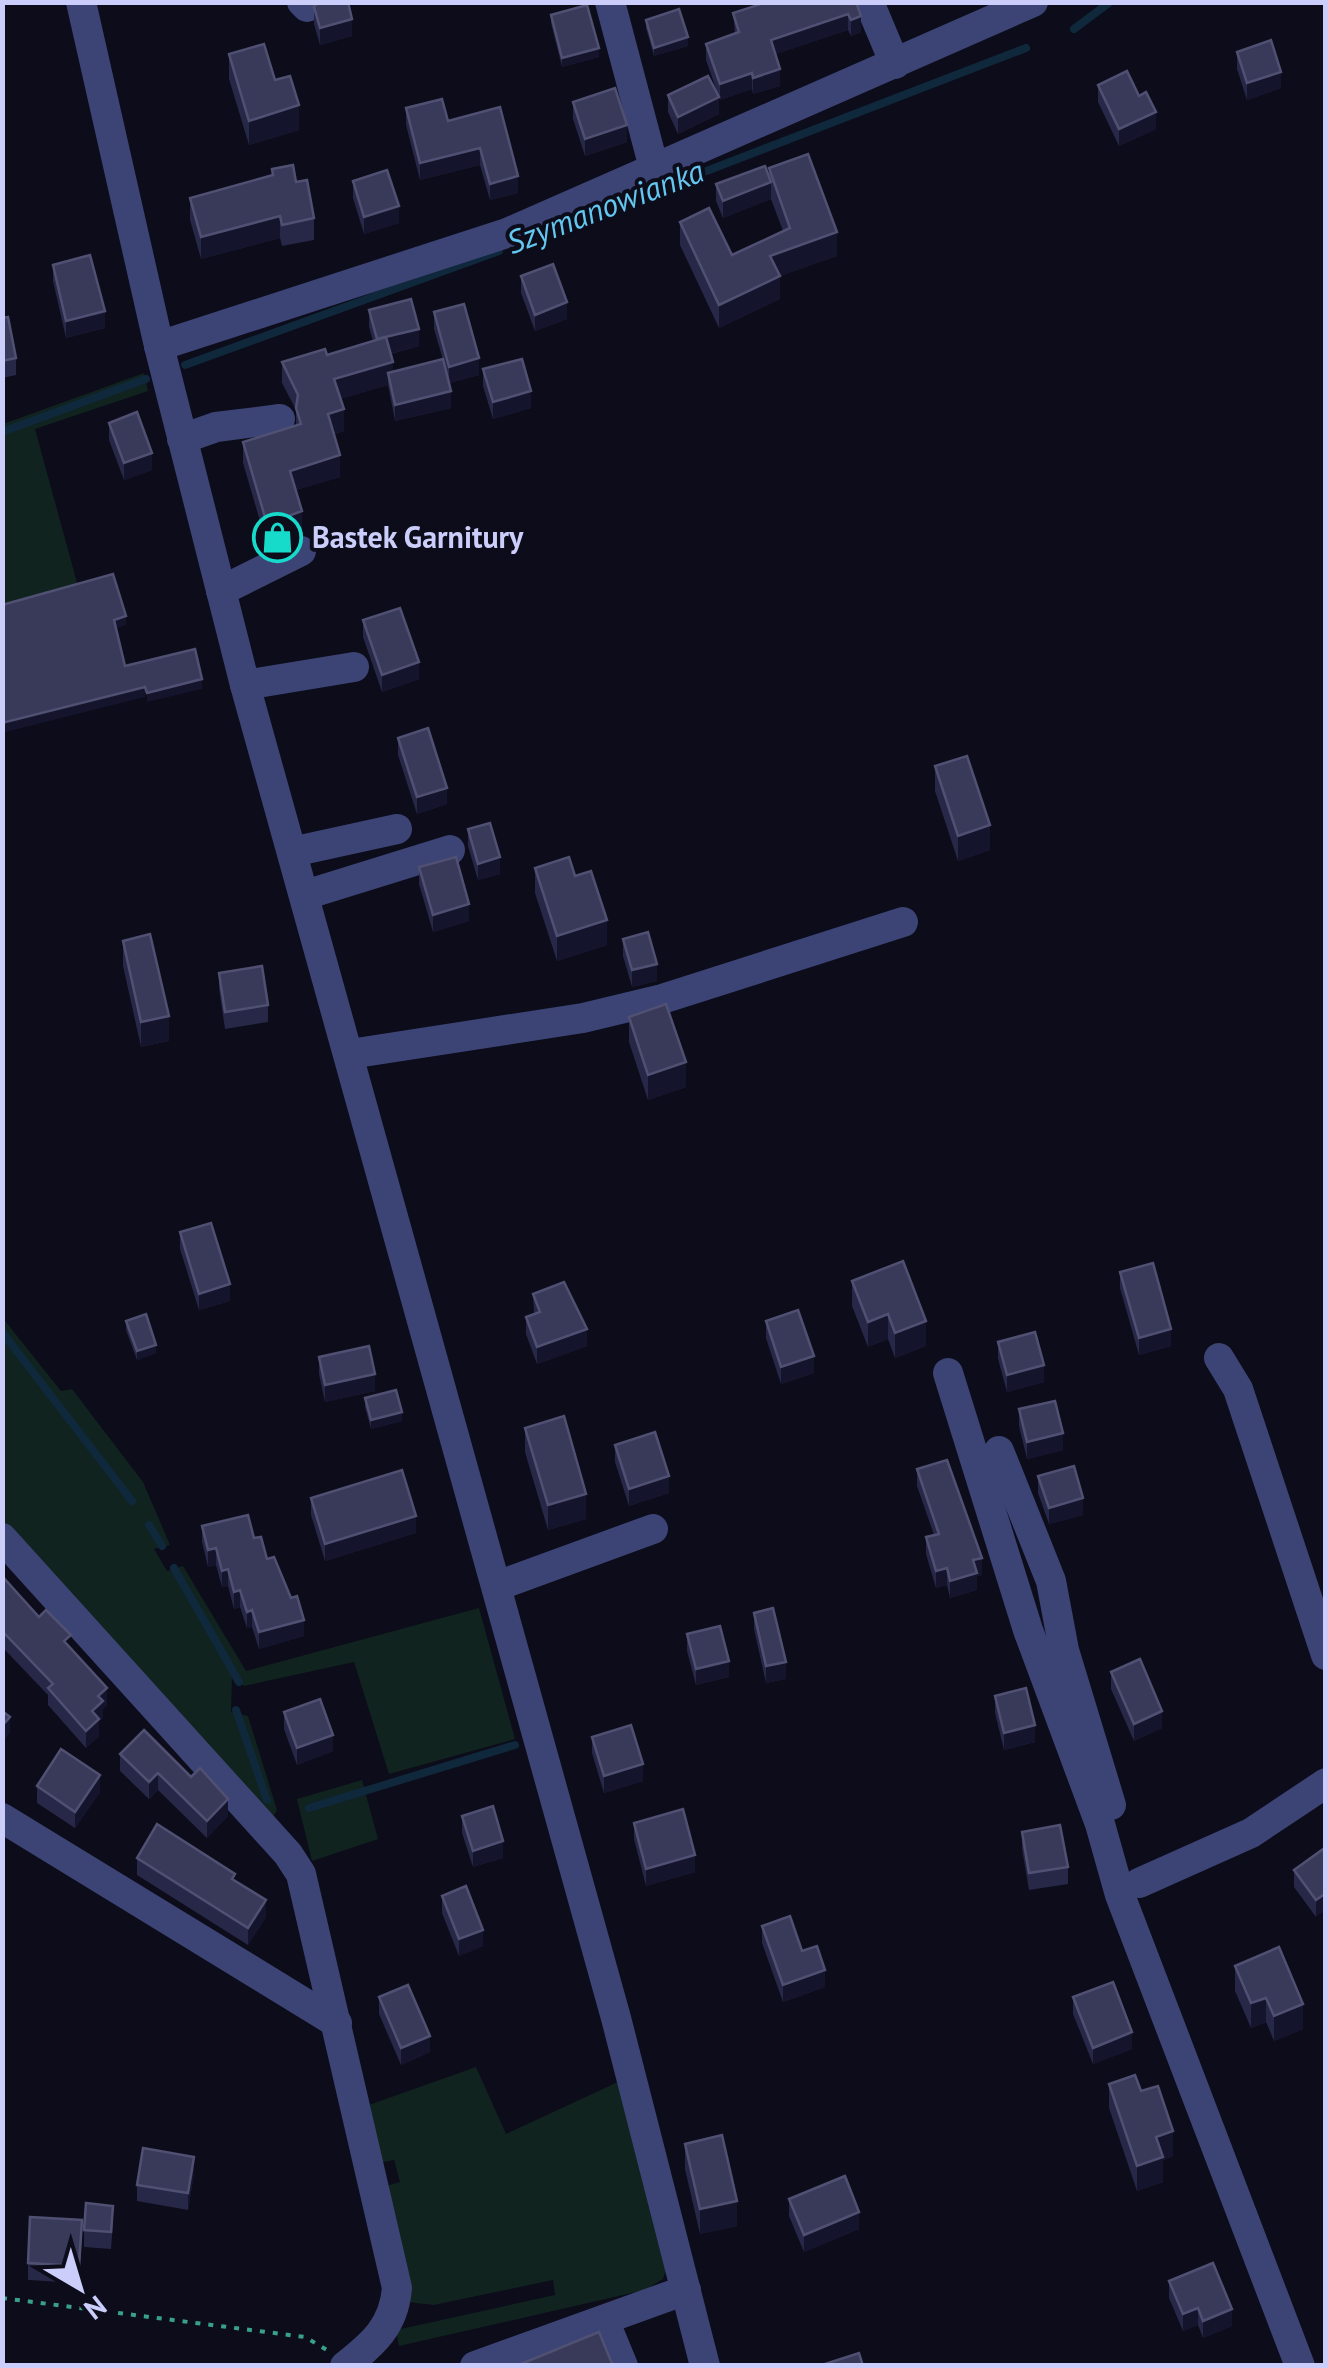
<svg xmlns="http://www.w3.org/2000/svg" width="1328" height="2368" font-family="'PT Sans',sans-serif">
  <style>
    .green { fill: #10231f }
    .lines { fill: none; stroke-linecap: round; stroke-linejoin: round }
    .stream { stroke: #0f283b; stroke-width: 8 }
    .path { stroke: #38a188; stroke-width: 4; stroke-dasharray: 5 8; stroke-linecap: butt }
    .minor { stroke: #3c4475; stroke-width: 30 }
    .wall { fill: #272747 }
    .shaded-wall { fill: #15142d }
    .building { fill: #39395a; stroke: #505073; stroke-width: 2.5 }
    .labels { text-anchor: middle; stroke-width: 8; stroke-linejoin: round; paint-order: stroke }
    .poi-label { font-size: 30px; font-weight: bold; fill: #cbcefa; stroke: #0c0c1a; text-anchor: start }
    .water-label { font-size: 32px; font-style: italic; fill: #63c7ef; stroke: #0c0c1a }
  </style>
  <rect width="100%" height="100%" fill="#0c0c1a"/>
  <g class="green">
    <polygon points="144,373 148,391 35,429 79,590 3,608 3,424"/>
    <polygon points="2,1317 61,1391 72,1389 143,1482 170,1545 154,1549 167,1571 183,1566 246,1671 479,1608 515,1739 389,1774 354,1662 244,1686 232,1676 231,1712 248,1716 277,1810 272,1819 3,1526"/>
    <polygon points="362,1780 378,1839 312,1861 297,1799"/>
    <polygon points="476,2067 506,2134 620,2081 669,2260 663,2279 645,2290 399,2346 396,2330 555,2295 553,2280 434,2305 407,2302 383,2187 400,2182 394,2160 379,2163 366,2106"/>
  </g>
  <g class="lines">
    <g class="stream">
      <polyline points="1074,29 1110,2"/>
      <polyline points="535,237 1026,48"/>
      <polyline points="185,365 499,251"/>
      <polyline points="2,432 146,379"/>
      <polyline points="2,1332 132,1501"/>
      <polyline points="149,1525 162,1546"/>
      <polyline points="174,1568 239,1682"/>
      <polyline points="236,1710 267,1800"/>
      <polyline points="309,1808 515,1745"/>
    </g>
    <polyline class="path" points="2,2298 305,2337 327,2350"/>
    <g class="minor">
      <polyline points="81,2 159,346 245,685 616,2018 705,2366"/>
      <polyline points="302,2 307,7"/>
      <polyline points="610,2 654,168"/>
      <polyline points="869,2 895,64"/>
      <polyline points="159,346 507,233 1033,2"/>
      <polyline points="182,439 216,427 280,419"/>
      <polyline points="221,591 301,551"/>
      <polyline points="245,685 354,667"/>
      <polyline points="292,852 397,829"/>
      <polyline points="305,895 450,850"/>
      <polyline points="350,1054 583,1018 662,999 903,922"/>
      <polyline points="1219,1358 1238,1389 1326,1655"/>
      <polyline points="948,1373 1028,1630 1100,1824 1120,1895 1300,2366"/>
      <polyline points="999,1451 1051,1581 1064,1650 1111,1805"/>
      <path d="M2 1538 288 1854 301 1874 397 2288C394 2326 373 2344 345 2366"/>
      <polyline points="497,1586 653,1529"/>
      <polyline points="2,1818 337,2023"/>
      <polyline points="1139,1883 1251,1833 1326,1783"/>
      <polyline points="604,2320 623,2366"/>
      <polyline points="475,2366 686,2290"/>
    </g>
  </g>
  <g class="wall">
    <polygon points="856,2 861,32 851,36 848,30 776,54 780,86 753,94 752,89 720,100 706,60 706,44 735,34 733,13"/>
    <polygon points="314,7 352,36 320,45 314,24"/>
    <polygon points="551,15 599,57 562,67 551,23"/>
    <polygon points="646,20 688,46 654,56 646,28"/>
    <polygon points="1237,52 1281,88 1247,100 1237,69"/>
    <polygon points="229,54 275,80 299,130 249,145 229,79"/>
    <polygon points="1098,85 1139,96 1156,129 1119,146 1098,102"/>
    <polygon points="668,95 719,114 678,134 668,112"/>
    <polygon points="573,102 627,142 585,156 573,119"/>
    <polygon points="500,107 518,193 490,200 480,165 420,180 406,125 406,108 448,121"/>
    <polygon points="769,168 837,256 780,276 780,299 719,328 680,245 680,222 732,255 783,231 771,199 723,218 716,201 716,184 769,175"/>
    <polygon points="272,169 296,182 314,218 314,240 282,246 280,238 201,259 190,220 190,198 272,175"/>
    <polygon points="353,181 399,223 364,234 353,198"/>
    <polygon points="53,265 105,328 66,338 53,281"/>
    <polygon points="521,276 567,319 535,331 521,293"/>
    <polygon points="369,310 419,346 391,354 393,372 443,360 434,329 434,312 479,375 449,383 451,408 395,421 388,385 340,399 344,431 334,434 340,477 296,490 302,532 267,545 243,463 243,442 296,426 296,410 282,383 282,362 327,355 373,341 369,327"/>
    <polygon points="2,318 16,358 16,375 2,378"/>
    <polygon points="483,369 531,408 493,419 483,386"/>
    <polygon points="109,423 152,470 124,480 109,440"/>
    <polygon points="363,620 419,679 382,692 363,637"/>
    <polygon points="398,738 447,804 417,814 398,755"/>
    <polygon points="935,766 990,850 958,861 935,791"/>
    <polygon points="468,829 500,874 478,880 468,846"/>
    <polygon points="419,867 469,921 433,932 419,884"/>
    <polygon points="535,868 575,876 607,945 557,961 535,893"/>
    <polygon points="623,939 657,981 632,987 623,956"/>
    <polygon points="123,941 169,1041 141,1047 123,966"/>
    <polygon points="219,973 268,1005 268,1022 225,1029 219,989"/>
    <polygon points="629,1017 686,1087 648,1100 629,1042"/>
    <polygon points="180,1232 230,1301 199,1310 180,1249"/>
    <polygon points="1120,1272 1171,1346 1139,1355 1120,1288"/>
    <polygon points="852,1281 926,1346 895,1358 888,1339 868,1347 852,1306"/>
    <polygon points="533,1294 587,1346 537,1364 526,1334 526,1317 534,1314"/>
    <polygon points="126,1321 156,1353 137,1360 126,1330"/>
    <polygon points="766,1321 814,1373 781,1384 766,1338"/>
    <polygon points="998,1342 1044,1382 1007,1392 998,1359"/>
    <polygon points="319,1357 375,1391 325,1402 319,1374"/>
    <polygon points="365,1398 402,1421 371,1429 365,1407"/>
    <polygon points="1019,1409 1063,1450 1027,1459 1019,1426"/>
    <polygon points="525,1428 586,1519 548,1530 525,1452"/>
    <polygon points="615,1445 669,1493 629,1506 615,1462"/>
    <polygon points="917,1469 982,1575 977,1576 977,1590 950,1598 947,1585 936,1588 926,1554 926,1537 934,1535 917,1486"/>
    <polygon points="1038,1476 1083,1515 1049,1524 1038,1493"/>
    <polygon points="311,1498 416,1533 325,1561 311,1515"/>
    <polygon points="202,1526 254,1538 267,1559 304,1636 259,1649 252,1627 247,1628 240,1607 234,1609 228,1586 222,1587 216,1565 208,1567 202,1542"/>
    <polygon points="3,1575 39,1617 71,1648 107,1705 103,1709 103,1718 99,1721 99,1736 86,1748 48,1705 48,1695 5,1650 2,1652"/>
    <polygon points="754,1613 786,1679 766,1683 754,1629"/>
    <polygon points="687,1634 729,1677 696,1685 687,1651"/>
    <polygon points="1111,1672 1162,1728 1134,1741 1111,1689"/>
    <polygon points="995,1696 1035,1742 1004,1750 995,1713"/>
    <polygon points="284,1712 333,1751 297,1765 284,1729"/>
    <polygon points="144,1730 228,1816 207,1838 158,1790 149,1799 120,1771 120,1754"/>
    <polygon points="592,1737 643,1781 604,1793 592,1753"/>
    <polygon points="37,1786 100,1792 75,1828 37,1803"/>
    <polygon points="462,1816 503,1858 473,1867 462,1833"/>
    <polygon points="634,1823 695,1872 646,1886 634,1839"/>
    <polygon points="1022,1832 1068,1867 1068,1884 1029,1890 1022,1849"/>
    <polygon points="1326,1847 1316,1917 1294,1887 1294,1870"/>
    <polygon points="137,1858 235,1881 266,1917 248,1945 137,1875"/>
    <polygon points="442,1896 483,1946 459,1956 442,1913"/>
    <polygon points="762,1926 802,1951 825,1987 783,2002 762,1943"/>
    <polygon points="1235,1966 1303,2029 1274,2041 1266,2022 1251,2028 1235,1991"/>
    <polygon points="379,1997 430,2052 401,2065 379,2014"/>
    <polygon points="1073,1997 1132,2049 1093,2064 1073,2014"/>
    <polygon points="1109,2084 1173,2156 1163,2160 1163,2182 1137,2191 1109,2108"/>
    <polygon points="685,2144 737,2226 700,2234 685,2169"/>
    <polygon points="194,2174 188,2210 137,2201 137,2185"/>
    <polygon points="789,2199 859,2229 804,2252 789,2216"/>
    <polygon points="113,2223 111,2249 84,2247 84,2230"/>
    <polygon points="82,2237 79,2283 28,2280 28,2263"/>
    <polygon points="1169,2281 1232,2326 1203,2338 1198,2325 1183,2331 1169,2298"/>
  </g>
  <g class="shaded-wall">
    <polygon points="848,14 848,30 771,56 771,40"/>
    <polygon points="861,16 861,32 851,36 851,20"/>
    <polygon points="352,19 352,36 320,45 320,28"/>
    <polygon points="688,37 688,46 654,56 654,48"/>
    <polygon points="599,48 599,57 562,67 562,58"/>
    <polygon points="780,69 780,86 753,94 753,78"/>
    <polygon points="1281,72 1281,88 1247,100 1247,83"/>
    <polygon points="752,73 752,89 720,100 720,84"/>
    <polygon points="719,97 719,114 678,134 678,117"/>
    <polygon points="299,105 299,130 249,145 249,121"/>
    <polygon points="1156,112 1156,129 1119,146 1119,129"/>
    <polygon points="627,125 627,142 585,156 585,139"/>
    <polygon points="480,148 480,165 420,180 420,163"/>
    <polygon points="518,176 518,193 490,200 490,184"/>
    <polygon points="771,182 771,199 723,218 723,201"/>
    <polygon points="399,206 399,223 364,234 364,217"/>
    <polygon points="280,216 280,238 201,259 201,237"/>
    <polygon points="837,232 837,256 780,276 780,299 719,328 719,305 770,256"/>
    <polygon points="567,302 567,319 535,331 535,315"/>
    <polygon points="105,311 105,328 66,338 66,321"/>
    <polygon points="419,329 419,346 378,357 378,340"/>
    <polygon points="479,358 479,375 449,383 449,367"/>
    <polygon points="393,362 393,383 388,373 388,385 334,401 334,379"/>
    <polygon points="451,391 451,408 395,421 395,405"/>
    <polygon points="531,391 531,408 493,419 493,402"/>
    <polygon points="344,409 344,431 328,435 328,414"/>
    <polygon points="152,453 152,470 124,480 124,463"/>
    <polygon points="340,455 340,477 290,492 290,471"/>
    <polygon points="302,511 302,532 267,545 267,524"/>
    <polygon points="126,616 126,625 114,629 114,620"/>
    <polygon points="419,662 419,679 382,692 382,675"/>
    <polygon points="202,679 202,689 147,702 147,693"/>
    <polygon points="145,687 145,697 2,733 2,723"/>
    <polygon points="447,788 447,804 417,814 417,797"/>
    <polygon points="990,825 990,850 958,861 958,836"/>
    <polygon points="500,857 500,874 478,880 478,864"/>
    <polygon points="469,904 469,921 433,932 433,915"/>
    <polygon points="607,920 607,945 557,961 557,936"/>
    <polygon points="657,964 657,981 632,987 632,970"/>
    <polygon points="169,1016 169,1041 141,1047 141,1022"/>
    <polygon points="686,1062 686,1087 648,1100 648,1075"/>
    <polygon points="230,1284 230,1301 199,1310 199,1294"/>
    <polygon points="888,1314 888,1339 868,1347 868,1322"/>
    <polygon points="926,1321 926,1346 895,1358 895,1333"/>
    <polygon points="587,1329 587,1346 537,1364 537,1347"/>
    <polygon points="1171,1329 1171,1346 1139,1355 1139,1338"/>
    <polygon points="156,1345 156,1353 137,1360 137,1351"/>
    <polygon points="814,1356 814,1373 781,1384 781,1367"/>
    <polygon points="1044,1365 1044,1382 1007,1392 1007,1375"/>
    <polygon points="375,1374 375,1391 325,1402 325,1385"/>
    <polygon points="402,1412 402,1421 371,1429 371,1420"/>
    <polygon points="1063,1433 1063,1450 1027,1459 1027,1442"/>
    <polygon points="669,1476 669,1493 629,1506 629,1489"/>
    <polygon points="586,1494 586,1519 548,1530 548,1505"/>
    <polygon points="1083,1498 1083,1515 1049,1524 1049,1508"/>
    <polygon points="416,1516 416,1533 325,1561 325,1544"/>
    <polygon points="216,1548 216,1565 208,1567 208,1550"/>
    <polygon points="982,1558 982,1575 977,1576 977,1590 950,1598 950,1581 973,1560"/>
    <polygon points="947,1568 947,1585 936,1588 936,1571"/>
    <polygon points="228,1569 228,1586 222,1587 222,1571"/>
    <polygon points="240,1590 240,1607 234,1609 234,1592"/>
    <polygon points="252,1610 252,1627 247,1628 247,1612"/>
    <polygon points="304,1620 304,1636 259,1649 259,1632"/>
    <polygon points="5,1634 5,1650 2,1652 2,1636"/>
    <polygon points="729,1661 729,1677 696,1685 696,1669"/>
    <polygon points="786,1662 786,1679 766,1683 766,1666"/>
    <polygon points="107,1688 107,1705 103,1709 103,1718 99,1721 99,1736 86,1748 86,1731 92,1711 98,1696"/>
    <polygon points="1162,1711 1162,1728 1134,1741 1134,1724"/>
    <polygon points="10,1717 10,1733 2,1743 2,1726"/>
    <polygon points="1035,1725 1035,1742 1004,1750 1004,1733"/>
    <polygon points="333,1735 333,1751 297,1765 297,1748"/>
    <polygon points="643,1764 643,1781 604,1793 604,1776"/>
    <polygon points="158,1773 158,1790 149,1799 149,1782"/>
    <polygon points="100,1775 100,1792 75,1828 75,1812"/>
    <polygon points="228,1799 228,1816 207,1838 207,1821"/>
    <polygon points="503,1841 503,1858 473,1867 473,1851"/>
    <polygon points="695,1855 695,1872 646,1886 646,1869"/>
    <polygon points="1326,1893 1326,1910 1316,1917 1316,1900"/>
    <polygon points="266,1900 266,1917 248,1945 248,1928"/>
    <polygon points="483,1930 483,1946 459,1956 459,1939"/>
    <polygon points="825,1970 825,1987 783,2002 783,1985"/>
    <polygon points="1266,1998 1266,2022 1251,2028 1251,2003"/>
    <polygon points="1303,2004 1303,2029 1274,2041 1274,2016"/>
    <polygon points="1132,2032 1132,2049 1093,2064 1093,2048"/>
    <polygon points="430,2036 430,2052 401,2065 401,2048"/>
    <polygon points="1173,2131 1173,2156 1163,2160 1163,2182 1137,2191 1137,2166 1156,2137"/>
    <polygon points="194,2157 194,2174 188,2210 188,2193"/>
    <polygon points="737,2201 737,2226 700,2234 700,2209"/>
    <polygon points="859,2212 859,2229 804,2252 804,2235"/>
    <polygon points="1198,2308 1198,2325 1183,2331 1183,2314"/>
    <polygon points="1232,2309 1232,2326 1203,2338 1203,2321"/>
  </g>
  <g class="building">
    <polygon points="318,2 348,2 352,19 320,28 314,7"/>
    <polygon points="767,2 856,2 861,16 851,20 848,14 771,40 780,69 753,78 752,73 720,84 706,44 739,32 733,13"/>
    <polygon points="587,5 599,48 562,58 551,15"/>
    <polygon points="679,9 688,37 654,48 646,20"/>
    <polygon points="1271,40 1281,72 1247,83 1237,52"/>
    <polygon points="264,44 275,80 290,76 299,105 249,121 229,54"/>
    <polygon points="1127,71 1139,96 1146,92 1156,112 1119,129 1098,85"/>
    <polygon points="708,76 719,97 678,117 668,95"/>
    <polygon points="615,88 627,125 585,139 573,102"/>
    <polygon points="442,99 448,121 500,107 518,176 490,184 480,148 420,163 406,108"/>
    <polygon points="808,154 837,232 770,256 780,276 719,305 680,222 709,208 732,255 790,228 769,168"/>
    <polygon points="293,165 296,182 307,180 314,218 282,225 280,216 201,237 190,198 273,175 272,169"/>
    <polygon points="765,166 771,182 723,201 716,184"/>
    <polygon points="387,170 399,206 364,217 353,181"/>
    <polygon points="90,255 105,311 66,321 53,265"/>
    <polygon points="553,264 567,302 535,315 521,276"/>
    <polygon points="411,299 419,329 377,339 369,310"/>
    <polygon points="464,304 479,358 449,367 434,312"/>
    <polygon points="8,317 16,358 2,361 2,318"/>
    <polygon points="386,337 393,362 334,379 344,409 328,414 340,455 290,471 302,511 267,524 243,442 301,424 296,408 298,395 282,362 325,349 327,355"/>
    <polygon points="443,359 451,391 395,405 388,373"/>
    <polygon points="522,359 531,391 493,402 483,369"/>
    <polygon points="137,412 152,453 124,463 109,423"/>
    <polygon points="113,574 126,616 114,620 125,666 195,649 202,679 147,693 145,687 2,723 2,605"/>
    <polygon points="400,608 419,662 382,675 363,620"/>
    <polygon points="428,728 447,788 417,797 398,738"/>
    <polygon points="967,756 990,825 958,836 935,766"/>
    <polygon points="490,823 500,857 478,864 468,829"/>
    <polygon points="456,857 469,904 433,915 419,867"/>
    <polygon points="569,857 575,876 591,871 607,920 557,936 535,868"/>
    <polygon points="648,932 657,964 632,970 623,939"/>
    <polygon points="150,934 169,1016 141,1022 123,941"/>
    <polygon points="262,966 268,1005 225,1012 219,973"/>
    <polygon points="666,1004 686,1062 648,1075 629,1017"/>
    <polygon points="211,1223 230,1284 199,1294 180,1232"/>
    <polygon points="903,1261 926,1321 895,1333 888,1314 868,1322 852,1281"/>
    <polygon points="1153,1263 1171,1329 1139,1338 1120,1272"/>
    <polygon points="564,1282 587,1329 537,1347 526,1317 540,1312 533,1294"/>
    <polygon points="798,1310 814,1356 781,1367 766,1321"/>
    <polygon points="146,1314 156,1345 137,1351 126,1321"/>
    <polygon points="1035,1332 1044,1365 1007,1375 998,1342"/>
    <polygon points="369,1346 375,1374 325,1385 319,1357"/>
    <polygon points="396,1390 402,1412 371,1420 365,1398"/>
    <polygon points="1055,1401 1063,1433 1027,1442 1019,1409"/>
    <polygon points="564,1416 586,1494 548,1505 525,1428"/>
    <polygon points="655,1432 669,1476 629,1489 615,1445"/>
    <polygon points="947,1460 982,1558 973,1560 977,1573 950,1581 947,1568 936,1571 926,1537 939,1534 917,1469"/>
    <polygon points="1074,1466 1083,1498 1049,1508 1038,1476"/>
    <polygon points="402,1470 416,1516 325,1544 311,1498"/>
    <polygon points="248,1515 254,1538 261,1537 267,1559 274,1557 291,1598 297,1596 304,1620 259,1632 252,1610 247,1612 240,1590 234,1592 228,1569 222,1571 216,1548 208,1550 202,1526"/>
    <polygon points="2,1576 39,1617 46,1610 71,1635 64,1641 107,1688 98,1696 103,1701 92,1711 99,1719 86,1731 48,1688 53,1684 5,1634 2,1636"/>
    <polygon points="773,1608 786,1662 766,1666 754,1613"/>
    <polygon points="720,1626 729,1661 696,1669 687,1634"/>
    <polygon points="1140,1659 1162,1711 1134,1724 1111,1672"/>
    <polygon points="1026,1688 1035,1725 1004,1733 995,1696"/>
    <polygon points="320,1699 333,1735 297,1748 284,1712"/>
    <polygon points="2,1711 10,1717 2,1726"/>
    <polygon points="631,1725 643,1764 604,1776 592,1737"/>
    <polygon points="144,1730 191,1777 200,1768 228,1799 207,1821 158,1773 149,1782 120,1754"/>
    <polygon points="61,1749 100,1775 75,1812 37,1786"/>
    <polygon points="493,1806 503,1841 473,1851 462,1816"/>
    <polygon points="683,1809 695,1855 646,1869 634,1823"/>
    <polygon points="157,1824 235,1874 232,1879 266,1900 248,1928 137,1858"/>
    <polygon points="1060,1825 1068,1867 1029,1873 1022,1832"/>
    <polygon points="1326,1847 1326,1893 1316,1900 1294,1870"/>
    <polygon points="466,1886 483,1930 459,1939 442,1896"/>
    <polygon points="790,1916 802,1951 817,1946 825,1970 783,1985 762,1926"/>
    <polygon points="1279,1947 1303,2004 1274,2016 1266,1998 1251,2003 1235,1966"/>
    <polygon points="1113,1982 1132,2032 1093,2048 1073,1997"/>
    <polygon points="408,1985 430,2036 401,2048 379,1997"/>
    <polygon points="1135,2075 1141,2091 1158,2086 1173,2131 1156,2137 1163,2157 1137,2166 1109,2084"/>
    <polygon points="722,2135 737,2201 700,2209 685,2144"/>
    <polygon points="143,2148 194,2157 188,2193 137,2185"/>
    <polygon points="845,2176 859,2212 804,2235 789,2199"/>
    <polygon points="86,2203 113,2206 111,2232 84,2230"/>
    <polygon points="30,2217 82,2220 79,2266 28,2263"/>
    <polygon points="1213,2263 1232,2309 1203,2321 1198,2308 1183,2314 1169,2281"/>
    <polygon points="599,2332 613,2366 516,2366"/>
    <polygon points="859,2353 863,2366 822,2365"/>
  </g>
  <defs>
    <symbol id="shop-ring" viewBox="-11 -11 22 22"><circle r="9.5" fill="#0c0c1a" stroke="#16dbcb" stroke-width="1.5"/><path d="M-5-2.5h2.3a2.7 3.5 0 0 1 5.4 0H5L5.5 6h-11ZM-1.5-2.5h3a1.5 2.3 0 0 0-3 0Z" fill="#16dbcb"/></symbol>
  </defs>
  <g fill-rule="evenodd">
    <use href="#shop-ring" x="250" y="510" width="55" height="55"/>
  </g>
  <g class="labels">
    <g class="poi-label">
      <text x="312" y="548">Bastek Garnitury</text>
    </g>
    <g class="water-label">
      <text transform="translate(605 207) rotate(-21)" y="11">Szymanowianka</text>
    </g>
  </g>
  <rect width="1328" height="2368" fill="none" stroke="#cbcefa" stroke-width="10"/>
  <g transform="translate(80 2288) rotate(142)" stroke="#0c0c1a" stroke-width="8" paint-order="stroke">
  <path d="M0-8L18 38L0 25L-18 38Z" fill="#cbcefa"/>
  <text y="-15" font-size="28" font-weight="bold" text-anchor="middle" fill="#cbcefa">N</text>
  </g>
</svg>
